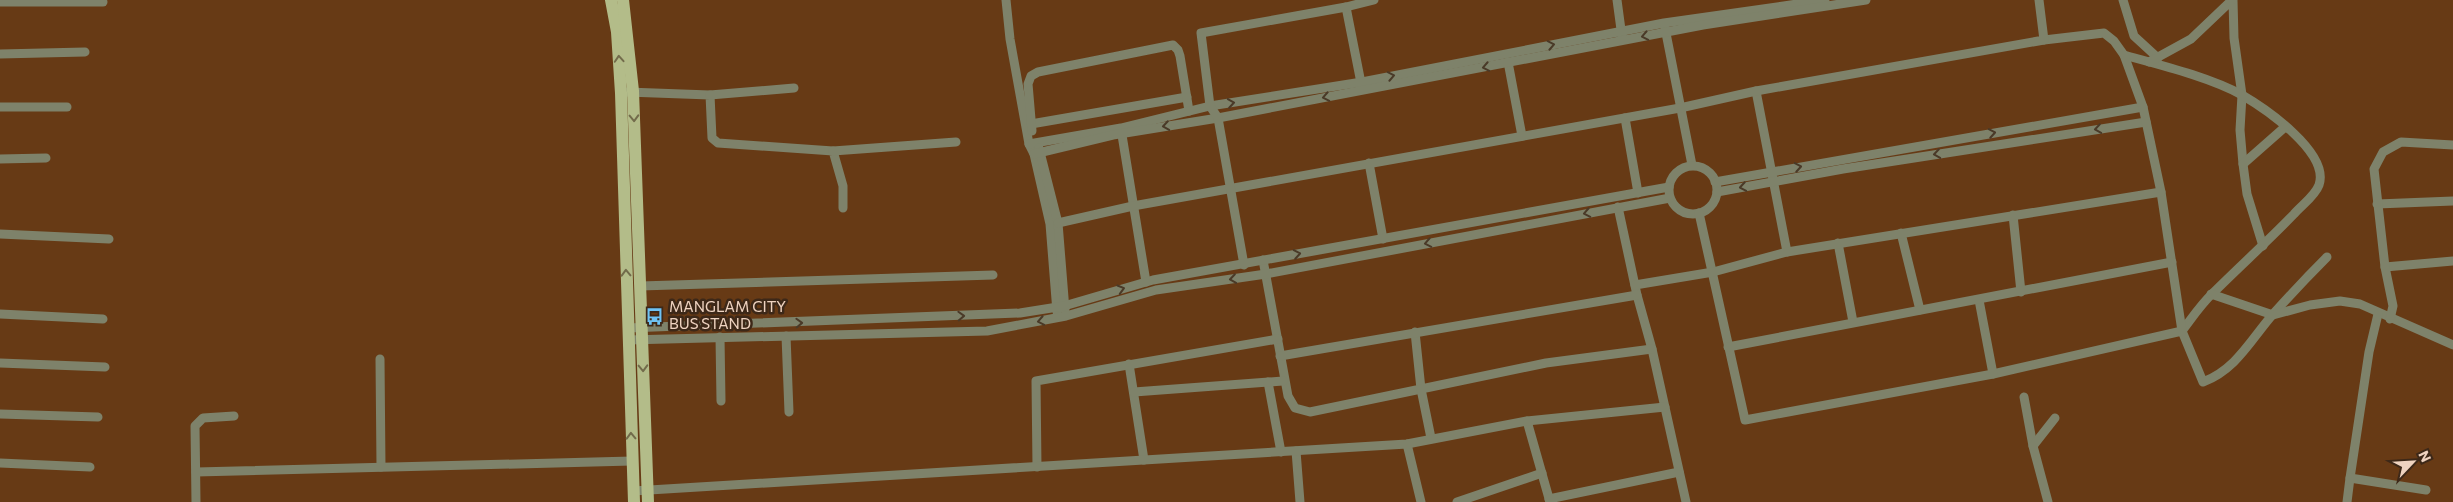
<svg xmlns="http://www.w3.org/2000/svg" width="2453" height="502" font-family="Commissioner,sans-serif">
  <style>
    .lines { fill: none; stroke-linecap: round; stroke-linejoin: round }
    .minor { stroke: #7e826a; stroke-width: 9 }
    .primary { stroke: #b3bc89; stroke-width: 12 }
    .oneway { stroke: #4a3a28 }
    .oneway2 { stroke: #726b4b }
    .labels { text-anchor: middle; stroke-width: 5; stroke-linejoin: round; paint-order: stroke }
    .poi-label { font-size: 15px; fill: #efd3c0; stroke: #3d2818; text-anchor: start }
  </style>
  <rect width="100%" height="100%" fill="#673a15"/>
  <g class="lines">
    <g class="minor">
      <polyline points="1006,0 1010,39 1029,144 1034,154 1050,224 1057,312"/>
      <polyline points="1617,0 1622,37"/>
      <polyline points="2123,0 2134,36 2158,58"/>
      <polyline points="2233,0 2234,38 2242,95 2240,130 2243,164 2247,194 2263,246"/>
      <polyline points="0,2 103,2"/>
      <polyline points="1346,7 1362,88"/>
      <polyline points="1665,28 1692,165"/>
      <polyline points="0,54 85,52"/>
      <path d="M2124 55C2160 65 2209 77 2242 95 2266 109 2330 153 2319 185 2315 196 2302 205 2294 214 2268 241 2240 266 2213 293 2201 304 2192 318 2182 331L2203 382C2237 369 2251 339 2274 313 2291 294 2309 275 2327 257"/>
      <polyline points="1508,62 1522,136"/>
      <polyline points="2149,62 2191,39 2232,0"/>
      <polyline points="1756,91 1787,252"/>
      <polyline points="627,92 710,95 712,138 718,143 833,151 843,186 843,208"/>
      <polyline points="710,95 794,88"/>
      <polyline points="0,107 67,107"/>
      <polyline points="1625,118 1638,193"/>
      <polyline points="1031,124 1187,97"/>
      <polyline points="1121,129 1146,282"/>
      <polyline points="1032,131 1028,84 1031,76 1038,72 1173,45 1178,50 1180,56 1189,111"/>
      <polyline points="1029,144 1121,128 1210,106 1362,82 1664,23 1825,0"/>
      <polyline points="1039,148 1058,223 1065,310"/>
      <polyline points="833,151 956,142"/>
      <polyline points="1034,154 1113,135 1218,118 1703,25 1866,0"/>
      <polyline points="0,159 46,158"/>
      <polyline points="1369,163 1383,239"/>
      <polyline points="2243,164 2285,127"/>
      <circle cx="1693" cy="190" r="24"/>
      <polyline points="1715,182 2143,107"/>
      <polyline points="1717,192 1843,169 2146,122"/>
      <polyline points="2377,204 2453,201"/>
      <polyline points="1618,207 1637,295 1652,349 1686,502"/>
      <polyline points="1699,213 1745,420 1993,374 2182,331 2161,192 2143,107 2124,55 2114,41 2104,33 2044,40"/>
      <polyline points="2013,215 2021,292"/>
      <polyline points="1058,223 1133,206 1680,108 1756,91 2044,40 2039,0"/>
      <polyline points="1901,233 1920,310"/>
      <polyline points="0,234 109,239"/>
      <polyline points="1838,243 1853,322"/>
      <polyline points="1263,260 1288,396 1295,408 1310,412 1421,389 1415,332"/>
      <polyline points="1244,265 1218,118 1210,106 1201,33 1346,7 1374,0"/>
      <polyline points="2385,267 2453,261"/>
      <polyline points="1635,285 1713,272 1787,252 2161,192"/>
      <polyline points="640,286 993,275"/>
      <polyline points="2211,294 2273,315 2310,305 2340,301 2360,304 2453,345"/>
      <polyline points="1979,300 1993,374"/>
      <polyline points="0,314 103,319"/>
      <polyline points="2390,319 2393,306 2385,267 2374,169 2383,152 2401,142 2453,145"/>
      <polyline points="628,328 1020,313 1064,306 1153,280 1669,187"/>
      <polyline points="786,336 789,412"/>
      <polyline points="720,337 721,401"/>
      <polyline points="628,340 987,331 1066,316 1156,290 1266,274 1670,198"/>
      <polyline points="1728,347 2172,262"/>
      <polyline points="1280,356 1637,295"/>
      <polyline points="380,359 381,467"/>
      <polyline points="0,363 105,367"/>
      <polyline points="1129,364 1144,460"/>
      <polyline points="1268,382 1281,452"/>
      <polyline points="1134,392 1283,381"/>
      <polyline points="2024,397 2033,446"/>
      <polyline points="0,414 98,417"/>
      <polyline points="1527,421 1550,502"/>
      <polyline points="1431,438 1421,389 1546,363 1652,349"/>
      <polyline points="1407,444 1421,502"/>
      <polyline points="1296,451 1300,502"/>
      <polyline points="0,463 90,467"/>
      <polyline points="1037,467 1036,381 1278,339"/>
      <polyline points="196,472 632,461"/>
      <polyline points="2350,478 2369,352 2378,314"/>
      <polyline points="633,491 1407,444 1527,421 1665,407"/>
      <polyline points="1549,499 1679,472"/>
      <polyline points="196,502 195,426 203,418 234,416"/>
      <polyline points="1457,502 1542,473"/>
      <polyline points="2048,502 2033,446 2055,418"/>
      <polyline points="2347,502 2350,478 2426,490"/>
    </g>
    <g class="primary">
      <polyline points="611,0 617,32 621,93 634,502"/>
      <polyline points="623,0 633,91 648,502"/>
    </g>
  </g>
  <defs><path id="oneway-chevron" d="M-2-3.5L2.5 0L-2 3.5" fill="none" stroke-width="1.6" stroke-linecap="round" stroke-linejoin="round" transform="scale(1.25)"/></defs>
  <g class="oneway">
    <use href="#oneway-chevron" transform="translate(1645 36) rotate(169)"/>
    <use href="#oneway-chevron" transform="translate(1551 45) rotate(-11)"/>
    <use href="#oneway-chevron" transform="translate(1486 67) rotate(169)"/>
    <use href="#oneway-chevron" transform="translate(1391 76) rotate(-11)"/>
    <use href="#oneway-chevron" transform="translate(1326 97) rotate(169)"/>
    <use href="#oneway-chevron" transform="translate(1231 103) rotate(-9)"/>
    <use href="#oneway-chevron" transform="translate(1166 126) rotate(171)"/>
    <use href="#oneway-chevron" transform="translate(2098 129) rotate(171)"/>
    <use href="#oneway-chevron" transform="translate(1992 133) rotate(-10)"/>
    <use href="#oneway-chevron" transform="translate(1937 154) rotate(171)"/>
    <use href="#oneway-chevron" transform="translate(1798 167) rotate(-10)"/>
    <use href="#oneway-chevron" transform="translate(1743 187) rotate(170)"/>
    <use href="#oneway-chevron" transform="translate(1587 213) rotate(169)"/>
    <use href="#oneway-chevron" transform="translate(1428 243) rotate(169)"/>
    <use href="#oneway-chevron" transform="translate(1297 254) rotate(-10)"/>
    <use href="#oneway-chevron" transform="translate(1233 279) rotate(172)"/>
    <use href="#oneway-chevron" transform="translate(1121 289) rotate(-16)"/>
    <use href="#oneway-chevron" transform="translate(961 316) rotate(-2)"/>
    <use href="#oneway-chevron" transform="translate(1041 321) rotate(169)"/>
    <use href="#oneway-chevron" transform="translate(799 323) rotate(-2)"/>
  </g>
  <g class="oneway2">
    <use href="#oneway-chevron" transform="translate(619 59) rotate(-94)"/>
    <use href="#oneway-chevron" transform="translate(634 118) rotate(88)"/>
    <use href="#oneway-chevron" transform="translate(626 273) rotate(-92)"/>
    <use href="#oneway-chevron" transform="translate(643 368) rotate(88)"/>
    <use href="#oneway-chevron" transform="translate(631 436) rotate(-92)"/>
  </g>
  <defs>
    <symbol id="bus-bare" viewBox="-9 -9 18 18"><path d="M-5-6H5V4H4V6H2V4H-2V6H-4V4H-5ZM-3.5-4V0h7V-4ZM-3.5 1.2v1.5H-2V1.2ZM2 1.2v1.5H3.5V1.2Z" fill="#6ec2f3" stroke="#3d2818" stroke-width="2.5" paint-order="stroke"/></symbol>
  </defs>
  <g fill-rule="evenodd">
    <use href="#bus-bare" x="642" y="304" width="25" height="25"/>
  </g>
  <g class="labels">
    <g class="poi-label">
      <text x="669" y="312">MANGLAM CITY<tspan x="669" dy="17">BUS STAND</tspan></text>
    </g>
  </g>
  <g transform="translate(2413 462) rotate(65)" stroke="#3d2818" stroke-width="4" paint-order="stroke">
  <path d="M0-4L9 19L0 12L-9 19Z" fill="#efd3c0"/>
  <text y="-8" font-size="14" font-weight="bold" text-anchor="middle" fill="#efd3c0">N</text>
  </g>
</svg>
